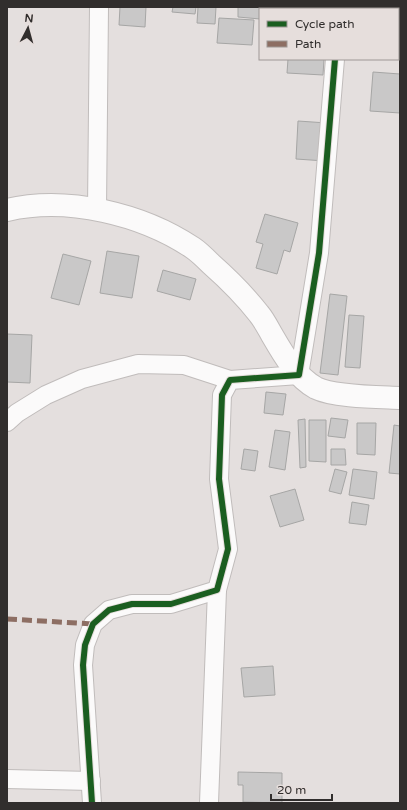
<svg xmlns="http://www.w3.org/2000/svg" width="407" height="810" font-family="'Varela Round',sans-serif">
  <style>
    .building { fill: #c9c8c8; stroke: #a6a6a5 }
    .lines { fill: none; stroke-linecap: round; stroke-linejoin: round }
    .minor-casing { stroke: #c0bcbb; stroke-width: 20 }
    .tertiary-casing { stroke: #c0bcbb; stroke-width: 24 }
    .minor { stroke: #fbfafa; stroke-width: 18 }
    .tertiary { stroke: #fbfafa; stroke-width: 22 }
    .quiet { stroke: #8d6e63; stroke-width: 5; stroke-dasharray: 10 5; stroke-linecap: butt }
    .cycleway-casing { stroke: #e6dedc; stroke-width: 8 }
    .cycleway { stroke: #1b5e20; stroke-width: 6 }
  </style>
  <rect width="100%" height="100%" fill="#e4dfde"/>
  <g class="building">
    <polygon points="120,7 146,7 145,27 119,25"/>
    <polygon points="173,7 196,7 195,14 172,12"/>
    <polygon points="198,7 216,7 215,24 197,23"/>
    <polygon points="238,7 261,7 260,19 238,17"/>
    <polygon points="219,18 254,20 252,45 217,43"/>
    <polygon points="288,59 324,59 323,75 287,73"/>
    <polygon points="373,72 400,74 400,113 370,111"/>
    <polygon points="298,121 327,123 325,161 296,159"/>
    <polygon points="265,214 298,223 290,252 284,250 277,274 256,268 263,244 256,242"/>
    <polygon points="107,251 139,256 132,298 100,293"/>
    <polygon points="63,254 91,261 79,305 51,298"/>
    <polygon points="163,270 196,279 190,300 157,291"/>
    <polygon points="330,294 347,296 338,375 320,373"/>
    <polygon points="349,315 364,316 360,368 345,367"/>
    <polygon points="7,334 32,335 30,383 7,382"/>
    <polygon points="266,392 286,394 283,415 264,413"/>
    <polygon points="331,418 348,420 345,438 328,436"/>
    <polygon points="305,419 306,467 300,468 298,420"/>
    <polygon points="309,420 326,420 326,462 309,461"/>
    <polygon points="357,423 376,423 375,455 357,454"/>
    <polygon points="394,425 400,426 400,474 389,473"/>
    <polygon points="275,430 290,432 285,470 269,467"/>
    <polygon points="244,449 258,451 255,471 241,469"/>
    <polygon points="331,449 345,449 346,465 331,465"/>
    <polygon points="335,469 347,472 341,494 329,491"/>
    <polygon points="353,469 377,472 374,499 349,495"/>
    <polygon points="295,489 304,520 280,527 270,496"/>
    <polygon points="352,502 369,505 366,525 349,523"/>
    <polygon points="273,666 275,695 244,697 241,668"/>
    <polygon points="238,772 282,773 282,803 243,802 243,785 238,785"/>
  </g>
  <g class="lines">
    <defs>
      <g id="minor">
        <polyline points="339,9 339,7"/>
        <polyline points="97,209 99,7"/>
        <polyline points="7,422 17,413 46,395 82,379 138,364 184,365 230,380"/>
        <polyline points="7,779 91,781"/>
        <polyline points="92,803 83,665 85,645 93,624 109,610 132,604 171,604 217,590 228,549 219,479 222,395 230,380 299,375 319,253 335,59"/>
        <polyline points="209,803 217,590"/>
      </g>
      <path id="tertiary" d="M7 210C68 196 142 214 193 248 199 252 205 258 211 264 228 279 245 296 259 314 264 320 268 328 272 335 283 354 296 377 316 388 334 397 379 397 400 398"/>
    </defs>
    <use href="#minor" class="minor-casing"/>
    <use href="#tertiary" class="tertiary-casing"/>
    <use href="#minor" class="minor"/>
    <use href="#tertiary" class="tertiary"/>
    <polyline class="quiet" points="7,619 93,624"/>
    <defs>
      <polyline id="cycleway" points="92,803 83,665 85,645 93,624 109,610 132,604 171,604 217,590 228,549 219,479 222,395 230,380 299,375 319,253 335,59"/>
    </defs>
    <use href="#cycleway" class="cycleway-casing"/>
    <use href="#cycleway" class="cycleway"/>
  </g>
  <rect width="407" height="810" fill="none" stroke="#312e2d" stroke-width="16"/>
  <rect x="259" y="8" width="140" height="52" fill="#e6dedc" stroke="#9e9896"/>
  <rect x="267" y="21" width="20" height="6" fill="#1b5e20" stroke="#9e9896"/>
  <text x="295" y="28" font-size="12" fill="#312e2d">Cycle path</text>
  <rect x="267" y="41" width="20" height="6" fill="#8d6e63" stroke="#9e9896"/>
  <text x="295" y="48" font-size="12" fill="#312e2d">Path</text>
  <g transform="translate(28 28) rotate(6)" stroke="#e6dedc" stroke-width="3" paint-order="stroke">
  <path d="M0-3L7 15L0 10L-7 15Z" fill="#312e2d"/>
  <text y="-6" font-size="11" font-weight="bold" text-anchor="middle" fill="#312e2d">N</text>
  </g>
  <path d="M271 794v6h61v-6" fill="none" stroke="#312e2d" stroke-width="2"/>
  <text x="277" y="794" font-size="12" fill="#312e2d" stroke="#e6dedc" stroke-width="3" paint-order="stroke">20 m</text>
</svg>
